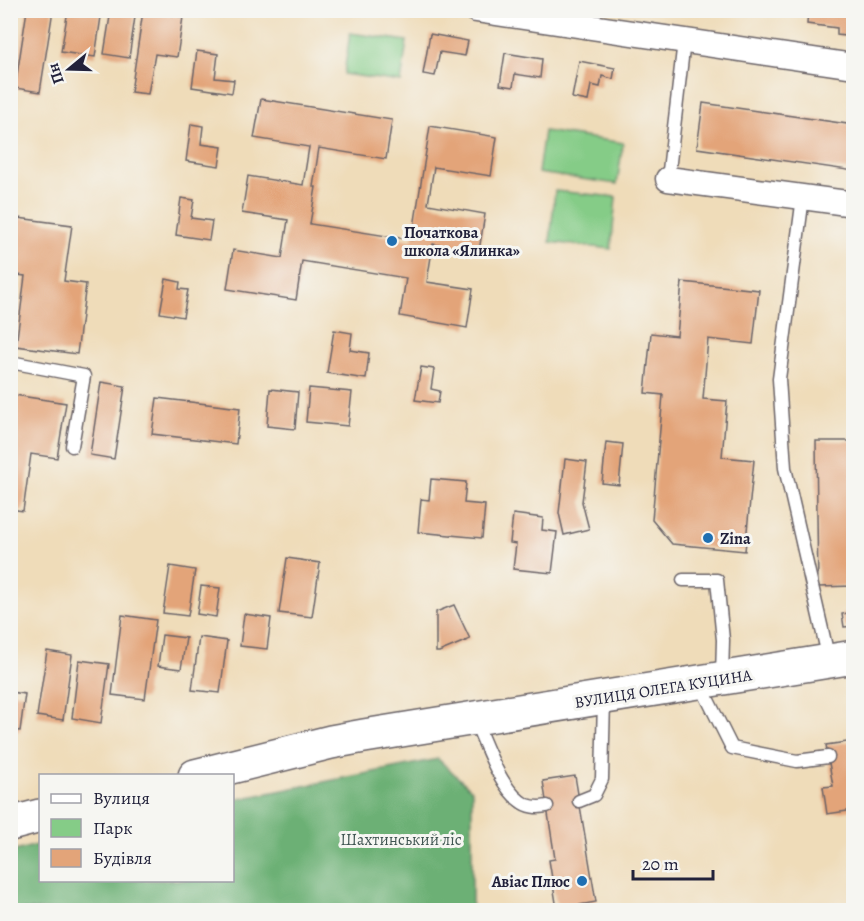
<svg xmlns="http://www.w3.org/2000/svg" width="864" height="921" font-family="Alegreya,serif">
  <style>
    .green { fill: #85cc87; stroke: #547761; stroke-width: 1.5 }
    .forest { fill: #6cb074; stroke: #476958; stroke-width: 1.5 }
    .building { fill: #e3a479 }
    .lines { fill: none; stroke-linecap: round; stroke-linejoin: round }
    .lane-casing { stroke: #6a6367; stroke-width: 15 }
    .street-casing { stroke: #6a6367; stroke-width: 27 }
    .secondary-casing { stroke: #6a6367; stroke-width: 36 }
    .lane { stroke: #fff; stroke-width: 12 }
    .street { stroke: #fff; stroke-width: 24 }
    .secondary { stroke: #fff; stroke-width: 33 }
    .poi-dot { fill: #1f6fb2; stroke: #f6f6f2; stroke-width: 2 }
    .labels { text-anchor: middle; stroke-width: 6; stroke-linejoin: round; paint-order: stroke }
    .poi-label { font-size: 16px; font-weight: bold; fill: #22223b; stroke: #f6f6f2; text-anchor: start }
    .street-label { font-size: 16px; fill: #22223b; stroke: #f6f6f2 }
    .park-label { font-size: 16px; fill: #405552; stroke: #f6f6f2 }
  </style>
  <rect width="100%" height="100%" fill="#f6f6f2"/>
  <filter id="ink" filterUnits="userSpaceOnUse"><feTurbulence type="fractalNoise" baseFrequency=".0167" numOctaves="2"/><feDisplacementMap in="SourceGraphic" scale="12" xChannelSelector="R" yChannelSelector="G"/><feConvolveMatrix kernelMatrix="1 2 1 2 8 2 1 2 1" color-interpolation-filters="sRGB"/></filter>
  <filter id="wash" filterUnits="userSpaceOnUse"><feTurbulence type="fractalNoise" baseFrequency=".008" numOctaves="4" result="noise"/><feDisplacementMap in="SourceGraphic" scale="24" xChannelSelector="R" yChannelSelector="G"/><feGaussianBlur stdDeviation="1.35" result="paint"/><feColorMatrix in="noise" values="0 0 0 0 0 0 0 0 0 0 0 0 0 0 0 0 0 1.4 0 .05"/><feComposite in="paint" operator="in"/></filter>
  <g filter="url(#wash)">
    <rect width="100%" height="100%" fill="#efdcb9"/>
    <g class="green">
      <polygon points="350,33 407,41 401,82 344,74"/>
      <polygon points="544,131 623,143 617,184 538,173"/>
      <polygon points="555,191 616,197 611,249 550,242"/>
    </g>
    <polygon class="forest" points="438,759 472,790 472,910 11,910 11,852 40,844 40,880 232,880 233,800"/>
    <g id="blocks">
      <g class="building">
        <polygon points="27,10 53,10 40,92 15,88"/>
        <polygon points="68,10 102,10 95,57 61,52"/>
        <polygon points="111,10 136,10 129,58 104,54"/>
        <polygon points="808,10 854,10 854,37 837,35 837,28 807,24"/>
        <polygon points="143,11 183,17 177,57 155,54 148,94 131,92"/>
        <polygon points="430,34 468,41 465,56 440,52 435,76 423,74"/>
        <polygon points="197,51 218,54 215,78 234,80 232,93 192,87"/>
        <polygon points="505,53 542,59 540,78 515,74 513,87 500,85"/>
        <polygon points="579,61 615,68 613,79 602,76 600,87 591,85 588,101 572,98"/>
        <polygon points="261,99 392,120 386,159 319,148 313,187 316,187 310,224 412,240 430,126 497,137 491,176 434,167 428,204 485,214 479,251 433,244 427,282 473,289 467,328 400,316 406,278 302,261 296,300 227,289 233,250 282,258 288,220 242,213 248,176 303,185 309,147 254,138"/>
        <polygon points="703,103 854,125 854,171 697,148"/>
        <polygon points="191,124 203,126 201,144 222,147 219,166 186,161"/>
        <polygon points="181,198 194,200 191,218 212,221 209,240 176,235"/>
        <polygon points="10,217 72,225 64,281 86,284 77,354 16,346 25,276 10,274"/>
        <polygon points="166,279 180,282 179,289 188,290 183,317 160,313"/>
        <polygon points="682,282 759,290 753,344 708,339 703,399 727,401 722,457 754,460 745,551 672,544 652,520 663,395 645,393 651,333 677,336"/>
        <polygon points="334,330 352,333 350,350 369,353 366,379 327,373"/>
        <polygon points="421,367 434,369 431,389 440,391 438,403 415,400"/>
        <polygon points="101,382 125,386 114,459 90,455"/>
        <polygon points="309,388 352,392 348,426 306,422"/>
        <polygon points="270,389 298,392 295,429 267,426"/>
        <polygon points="14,395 66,403 57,458 31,454 23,511 10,509 10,419"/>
        <polygon points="157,398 240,408 236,444 152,434"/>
        <polygon points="816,441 854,441 854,586 818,587"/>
        <polygon points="606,442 623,444 619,485 602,483"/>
        <polygon points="565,459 587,462 582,502 589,529 564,535 559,513"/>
        <polygon points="431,479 466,482 464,503 485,505 482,538 418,532 421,499 429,500"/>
        <polygon points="513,514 543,518 542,530 557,532 552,573 513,569 516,544 510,543"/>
        <polygon points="287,558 320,563 312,617 279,613"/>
        <polygon points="170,566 195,570 188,616 163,613"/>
        <polygon points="201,586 220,588 216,617 197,614"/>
        <polygon points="454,605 470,639 439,652 436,652 436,612"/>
        <polygon points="854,612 854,626 844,627 842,614"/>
        <polygon points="244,614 271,618 267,649 240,646"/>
        <polygon points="122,615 156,620 145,699 112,695"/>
        <polygon points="162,635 186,638 181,669 158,666"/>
        <polygon points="199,637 227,641 220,693 192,690"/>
        <polygon points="47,651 72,655 63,720 37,716"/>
        <polygon points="79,660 109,664 101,723 72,718"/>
        <polygon points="10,692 25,694 20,731 10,730"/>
        <polygon points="854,741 854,810 827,814 823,787 833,786 826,745"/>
        <polygon points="575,776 596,902 557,909 549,860 555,859 543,781"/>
      </g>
    </g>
  </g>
  <g filter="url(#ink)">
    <use href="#blocks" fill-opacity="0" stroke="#6a6367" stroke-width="1.5"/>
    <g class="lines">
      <defs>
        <g id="lane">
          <polyline points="668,179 684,41"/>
          <polyline points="803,197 779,379 785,468 829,660"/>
          <polyline points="10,362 84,376 72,446"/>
          <polyline points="683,580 717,580 723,640 722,677"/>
          <polyline points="700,684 732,748 797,761 828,757"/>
          <path d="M475 721C486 745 499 785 520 801 527 807 538 808 547 806"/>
          <polyline points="579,801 594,795 602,779 604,700"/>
        </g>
        <g id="street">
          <polyline points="476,10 854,66"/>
          <polyline points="668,179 854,204"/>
        </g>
        <g id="secondary">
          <polyline points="195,776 331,742 364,736 854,657"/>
          <polyline points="10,824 40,816"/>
        </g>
      </defs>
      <use href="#lane" class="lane-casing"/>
      <use href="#street" class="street-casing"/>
      <use href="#secondary" class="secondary-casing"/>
      <use href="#lane" class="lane"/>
      <use href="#street" class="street"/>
      <use href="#secondary" class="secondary"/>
    </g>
  </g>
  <g class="poi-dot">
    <circle cx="392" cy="241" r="6"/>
    <circle cx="708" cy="538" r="6"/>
    <circle cx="582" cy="881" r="6"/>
  </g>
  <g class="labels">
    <g class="poi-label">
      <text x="404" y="238">Початкова<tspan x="404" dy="18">школа «Ялинка»</tspan></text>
      <text x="720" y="544">Zina</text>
      <text x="570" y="887" text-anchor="end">Авіас Плюс</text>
    </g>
    <g class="street-label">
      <text transform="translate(663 688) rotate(-9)" y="6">ВУЛИЦЯ ОЛЕГА КУЦИНА</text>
    </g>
    <g class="park-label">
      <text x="401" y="845">Шахтинський ліс</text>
    </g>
  </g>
  <rect width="864" height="921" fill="none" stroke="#f6f6f2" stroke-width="36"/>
  <rect x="39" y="774" width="195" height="108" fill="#f6f6f2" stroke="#a1a1a9" stroke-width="1.5"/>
  <rect x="51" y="794" width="30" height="9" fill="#ffffff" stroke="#a1a1a9" stroke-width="1.5"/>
  <text x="93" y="804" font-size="18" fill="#22223b">Вулиця</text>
  <rect x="51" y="819" width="30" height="18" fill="#85cc87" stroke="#a1a1a9" stroke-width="1.5"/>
  <text x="93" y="834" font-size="18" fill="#22223b">Парк</text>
  <rect x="51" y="849" width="30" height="18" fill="#e3a479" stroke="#a1a1a9" stroke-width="1.5"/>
  <text x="93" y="864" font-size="18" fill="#22223b">Будівля</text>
  <g transform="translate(69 69) rotate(251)" stroke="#f6f6f2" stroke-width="4.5" paint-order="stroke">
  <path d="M0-4.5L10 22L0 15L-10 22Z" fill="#22223b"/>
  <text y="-9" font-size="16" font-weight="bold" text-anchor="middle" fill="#22223b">Пн</text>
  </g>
  <path d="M633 870v9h80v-9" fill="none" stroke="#22223b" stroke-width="3"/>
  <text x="642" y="870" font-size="18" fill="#22223b" stroke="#f6f6f2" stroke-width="4.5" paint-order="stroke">20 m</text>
</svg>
